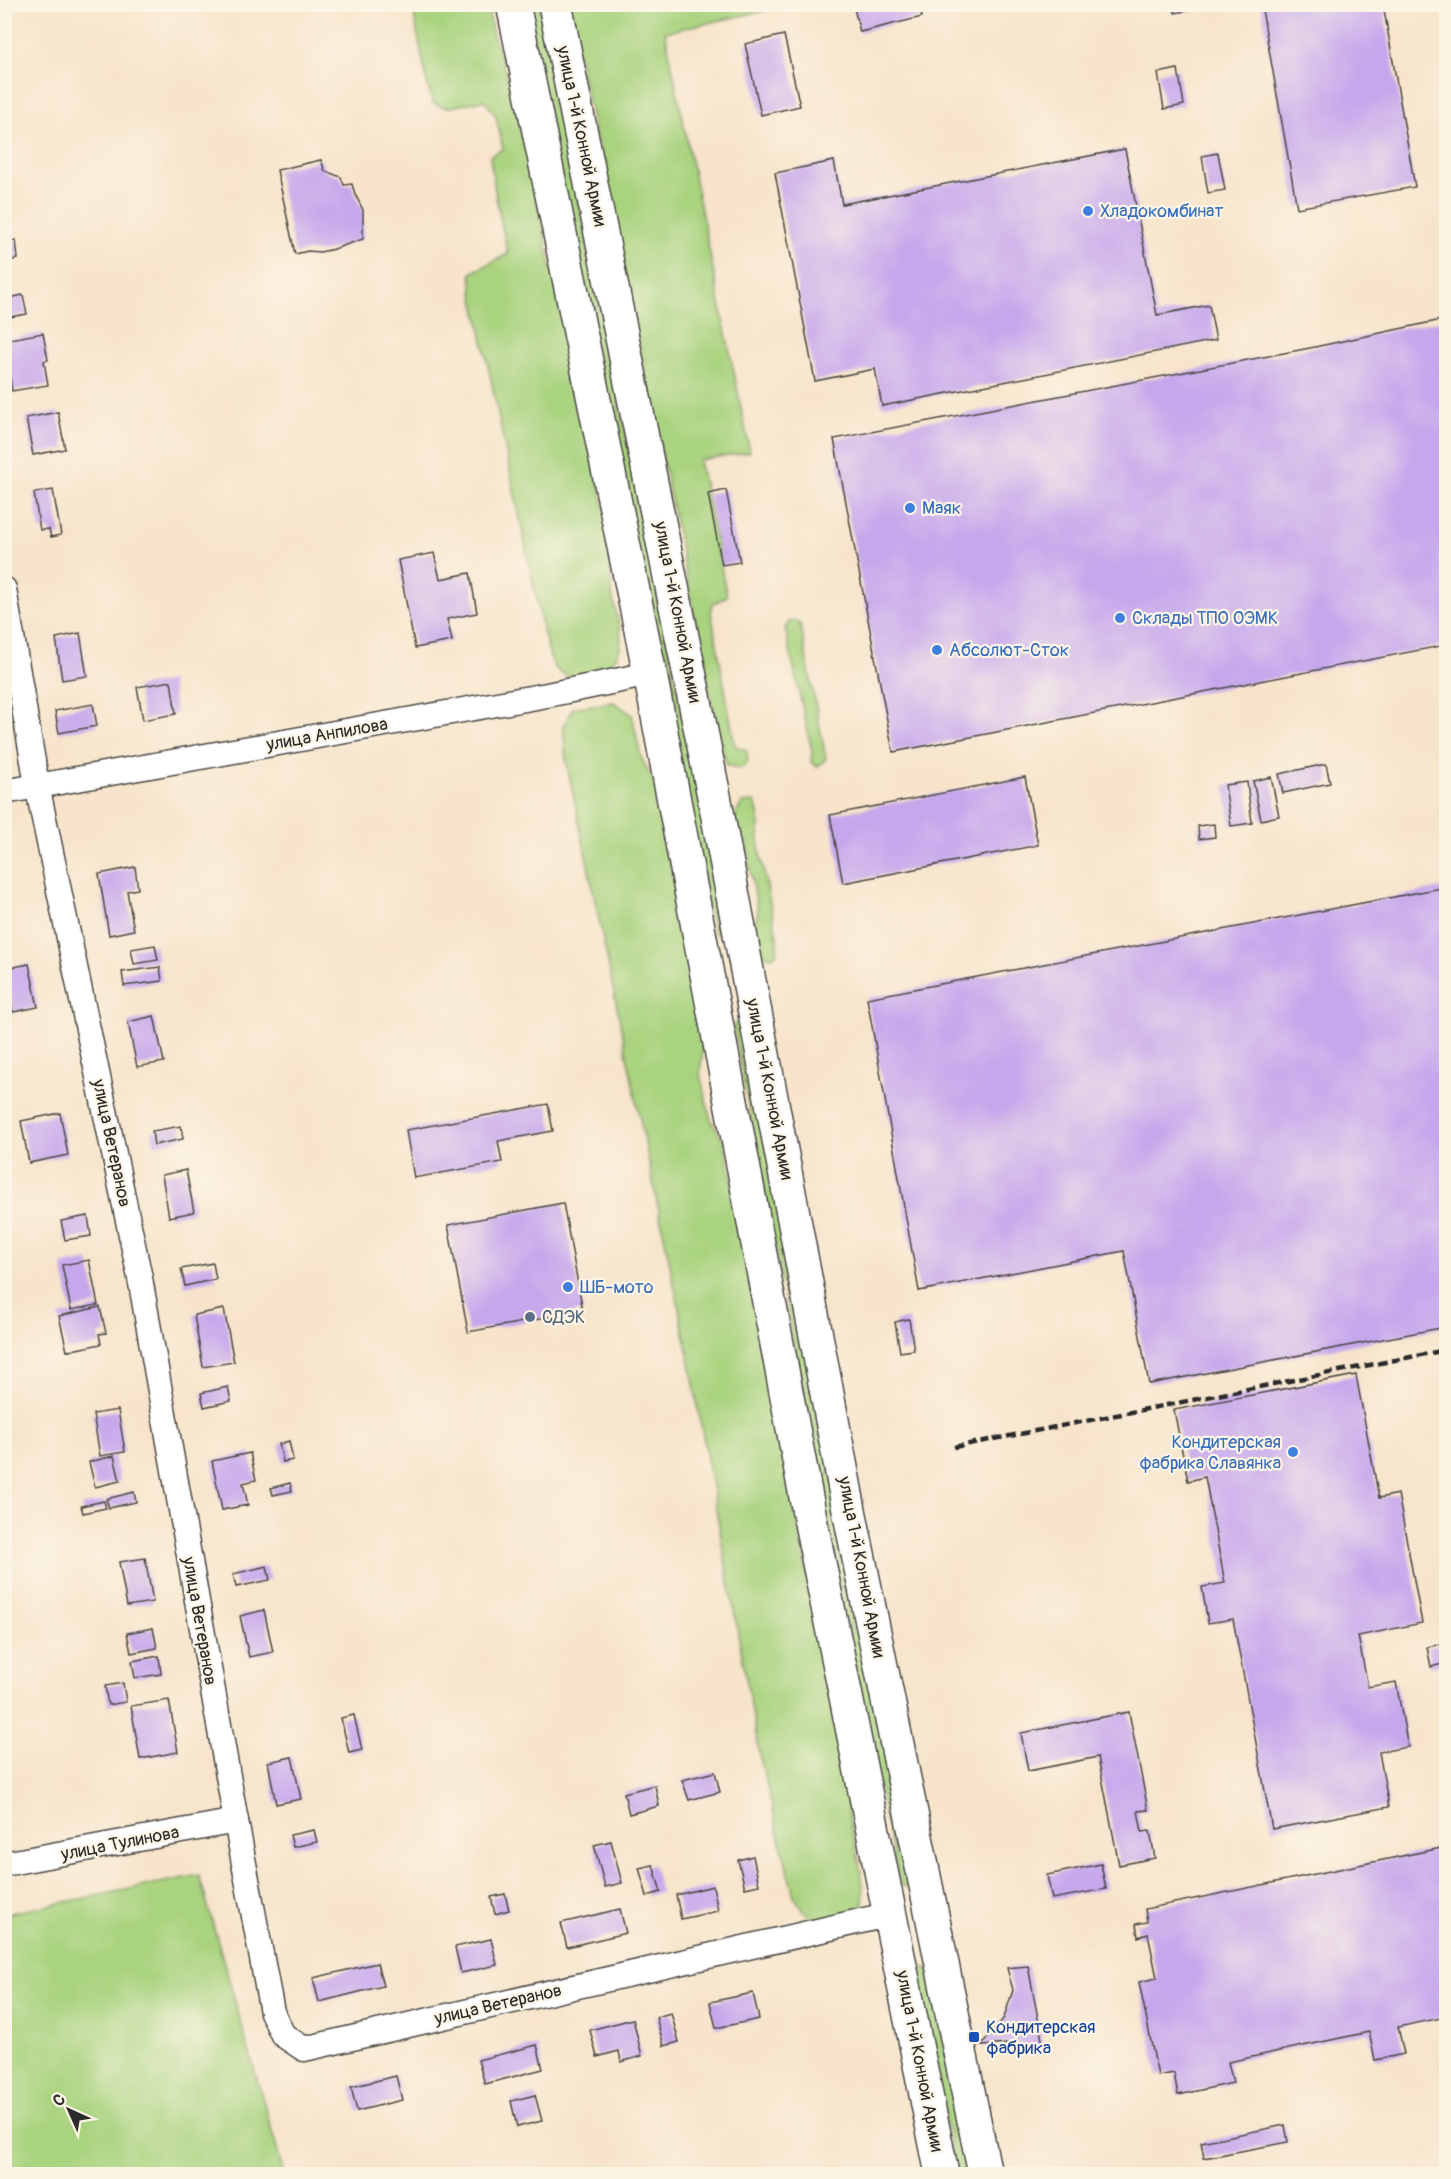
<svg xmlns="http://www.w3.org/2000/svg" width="1451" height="2179" font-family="Pangolin,sans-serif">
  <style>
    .green { fill: #a9d37f; stroke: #6a7f55; stroke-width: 1.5 }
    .building { fill: #c6a7ec }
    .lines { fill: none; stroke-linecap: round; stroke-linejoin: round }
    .minor-casing { stroke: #4a4743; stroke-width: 27 }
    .secondary-casing { stroke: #4a4743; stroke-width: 36 }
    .minor { stroke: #fff; stroke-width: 24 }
    .secondary { stroke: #fff; stroke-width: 33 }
    .rail { stroke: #2b2b2b; stroke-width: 4.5; stroke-dasharray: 9 4.5; stroke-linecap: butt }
    .shop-dot { fill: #3f7fe0; stroke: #fcf5e5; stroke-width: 2 }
    .service-dot { fill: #5c6f8a; stroke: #fcf5e5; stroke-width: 2 }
    .transit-dot { fill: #1a4fb4; stroke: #fcf5e5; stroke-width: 2 }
    .labels { text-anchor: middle; stroke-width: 4.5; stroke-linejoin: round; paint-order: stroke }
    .street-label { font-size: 18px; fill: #2b2b2b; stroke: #fcf5e5 }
    .shop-label { font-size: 18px; fill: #366cbe; stroke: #fcf5e5; text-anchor: start }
    .service-label { font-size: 18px; fill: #4e5e75; stroke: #fcf5e5; text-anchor: start }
    .transit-label { font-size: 18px; fill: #164399; stroke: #fcf5e5; text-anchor: start }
  </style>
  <rect width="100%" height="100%" fill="#fcf5e5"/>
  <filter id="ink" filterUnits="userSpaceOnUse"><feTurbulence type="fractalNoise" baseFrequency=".0167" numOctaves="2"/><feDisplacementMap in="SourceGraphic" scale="12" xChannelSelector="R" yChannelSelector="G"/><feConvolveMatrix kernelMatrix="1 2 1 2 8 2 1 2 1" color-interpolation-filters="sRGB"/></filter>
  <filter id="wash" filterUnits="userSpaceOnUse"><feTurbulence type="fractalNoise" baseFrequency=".008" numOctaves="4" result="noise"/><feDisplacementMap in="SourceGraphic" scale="24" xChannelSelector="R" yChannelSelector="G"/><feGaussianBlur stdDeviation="1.35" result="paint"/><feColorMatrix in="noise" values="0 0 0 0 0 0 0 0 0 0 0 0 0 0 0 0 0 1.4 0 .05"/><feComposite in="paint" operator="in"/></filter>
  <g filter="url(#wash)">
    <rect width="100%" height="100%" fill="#f7e4cb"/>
    <g class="green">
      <path d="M412 5H488L492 32 513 92 614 551C611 563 610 575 611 588 613 606 625 635 619 651 612 672 568 689 554 666 549 657 547 644 544 635L473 293 471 273 508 254 496 197 490 156 503 149 496 116 484 100 447 108 433 103 428 87Z"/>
      <polygon points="525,5 539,5 725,929 721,935 717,935 713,931"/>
      <polygon points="567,5 791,5 665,32 750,452 699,460 727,596 712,604 711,611 735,746 746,750 748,758 746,765 739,769 727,765 722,751 610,202"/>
      <polygon points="796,621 800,624 826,759 817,767 811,761 812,751 785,628 789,622"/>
      <path d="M614 702 632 715 641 757 652 778 656 793 704 1038 700 1074 711 1120 725 1144 848 1788C848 1795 847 1804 848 1811 852 1843 866 1872 863 1905 855 1912 847 1914 836 1917 811 1924 807 1917 794 1896L760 1757 690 1362 566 759 563 726 573 708Z"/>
      <polygon points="755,802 759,817 759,848 778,942 777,953 772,957 765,955 758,948 752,929 758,913 745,839 735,830 735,816 742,803"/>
      <polygon points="736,1023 742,1025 912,1884 906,1887 902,1885 898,1877 868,1736 733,1025"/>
      <polygon points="199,1875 284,2174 5,2174 5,1914"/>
      <polygon points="925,1967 929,1970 970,2174 956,2174 918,1979 920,1970"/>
    </g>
    <g id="blocks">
      <g class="building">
        <polygon points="853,4 919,4 922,17 860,32"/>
        <polygon points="1173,4 1202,4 1203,8 1175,13"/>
        <polygon points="1261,4 1383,4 1415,187 1297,208"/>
        <polygon points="784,35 800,106 761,115 745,44"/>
        <polygon points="1178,69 1184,105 1164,109 1158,73"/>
        <polygon points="1125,149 1157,315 1209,305 1216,340 882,406 875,369 815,381 775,173 834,161 842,204"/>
        <polygon points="1218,153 1225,190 1208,193 1202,156"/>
        <polygon points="321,160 325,171 341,177 344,185 352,184 355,194 363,210 363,239 334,249 320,252 308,251 295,254 277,170"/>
        <polygon points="16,240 18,259 4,261 4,242"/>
        <polygon points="23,295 27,314 4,318 4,299"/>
        <polygon points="1446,319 1446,645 893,752 834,439 1310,348"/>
        <polygon points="43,333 48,360 44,361 48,385 12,391 4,340"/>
        <polygon points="58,412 65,449 33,455 26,418"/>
        <polygon points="53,490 61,535 51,537 49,529 40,530 34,493"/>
        <polygon points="726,490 740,562 722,565 708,494"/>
        <polygon points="434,553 440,579 470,573 477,613 447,619 452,641 415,648 398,560"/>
        <polygon points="80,633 87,676 62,680 56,638"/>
        <polygon points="171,681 176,714 143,720 137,687"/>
        <polygon points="93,704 97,726 59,733 55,711"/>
        <polygon points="1326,764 1330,783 1283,793 1279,774"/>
        <polygon points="1025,777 1038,845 843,883 830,815"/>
        <polygon points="1271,777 1279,816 1261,820 1253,781"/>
        <polygon points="1247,782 1252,823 1231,826 1225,785"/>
        <polygon points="1214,824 1215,837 1199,839 1198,826"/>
        <polygon points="135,867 138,889 127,891 134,930 109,935 99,874"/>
        <polygon points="1446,887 1446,1327 1149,1384 1124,1251 919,1291 867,998"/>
        <polygon points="155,945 158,960 134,964 131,949"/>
        <polygon points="29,964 38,1007 13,1012 4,969"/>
        <polygon points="160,967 162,981 124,986 122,972"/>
        <polygon points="154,1016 164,1062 137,1067 128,1022"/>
        <polygon points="548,1104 553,1131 498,1141 502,1162 414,1178 406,1130"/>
        <polygon points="60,1113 68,1155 29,1163 21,1121"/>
        <polygon points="181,1126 183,1139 154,1145 152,1131"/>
        <polygon points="186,1170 194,1212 169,1217 162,1175"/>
        <polygon points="563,1203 583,1311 468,1332 448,1225"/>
        <polygon points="88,1216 91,1236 65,1240 61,1221"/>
        <polygon points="89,1260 98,1305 71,1310 62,1265"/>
        <polygon points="213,1263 216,1279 185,1286 181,1269"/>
        <polygon points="100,1307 106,1333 99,1334 101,1344 67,1351 59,1316"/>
        <polygon points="224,1309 234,1362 203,1367 194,1315"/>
        <polygon points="909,1319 914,1350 900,1352 895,1322"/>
        <polygon points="1356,1375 1379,1498 1398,1494 1422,1623 1358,1636 1368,1687 1396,1682 1408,1747 1379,1752 1389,1807 1272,1829 1233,1619 1208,1623 1202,1587 1225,1583 1205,1477 1188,1481 1174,1410"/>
        <polygon points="228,1387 231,1401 204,1407 201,1393"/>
        <polygon points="118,1410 125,1452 100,1456 93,1414"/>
        <polygon points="289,1441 293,1460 283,1462 279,1444"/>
        <polygon points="250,1453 256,1480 243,1483 248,1505 222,1510 212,1461"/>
        <polygon points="114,1456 120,1481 95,1487 89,1462"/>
        <polygon points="290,1483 292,1491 273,1495 271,1488"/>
        <polygon points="134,1492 136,1502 109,1508 106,1499"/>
        <polygon points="104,1501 106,1508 83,1513 81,1506"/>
        <polygon points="145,1558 153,1602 127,1606 119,1562"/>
        <polygon points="267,1566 270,1580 236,1587 233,1574"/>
        <polygon points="264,1610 273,1652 249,1657 240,1616"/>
        <polygon points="153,1628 157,1648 131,1653 127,1633"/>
        <polygon points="1446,1643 1446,1663 1431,1667 1427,1647"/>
        <polygon points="159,1656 161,1674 135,1678 132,1661"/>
        <polygon points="123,1683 126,1702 108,1705 105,1686"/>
        <polygon points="169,1700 178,1752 140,1759 131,1706"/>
        <polygon points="1129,1712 1148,1810 1138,1811 1142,1832 1150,1831 1155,1858 1119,1865 1098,1757 1028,1771 1021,1733"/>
        <polygon points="354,1715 362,1750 349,1753 341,1718"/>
        <polygon points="292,1757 301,1799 276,1804 268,1762"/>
        <polygon points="715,1772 720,1792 689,1800 682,1780"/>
        <polygon points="655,1785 659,1806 629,1814 624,1793"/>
        <polygon points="314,1830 317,1842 293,1847 290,1835"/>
        <polygon points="611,1841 622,1883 605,1887 594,1845"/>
        <polygon points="1446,1847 1446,2017 1398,2027 1404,2054 1375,2060 1369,2032 1228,2062 1233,2083 1178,2095 1174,2073 1158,2076 1139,1982 1157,1978 1148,1934 1138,1937 1136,1924 1147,1922 1145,1909"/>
        <polygon points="753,1856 759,1885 745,1888 738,1860"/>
        <polygon points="1101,1864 1106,1889 1052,1899 1047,1875"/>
        <polygon points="653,1865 661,1892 647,1896 639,1868"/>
        <polygon points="713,1886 718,1911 681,1919 676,1895"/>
        <polygon points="505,1894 509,1910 495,1914 491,1897"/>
        <polygon points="620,1909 626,1933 567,1947 561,1923"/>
        <polygon points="491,1939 497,1965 461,1973 455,1947"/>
        <polygon points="377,1963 383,1986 319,2002 313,1978"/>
        <polygon points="1028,1966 1044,2050 1022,2052 1022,2043 981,2046 1004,2018 1013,1990 1007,1968"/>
        <polygon points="753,1993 759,2019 716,2028 710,2002"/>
        <polygon points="671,2013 679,2042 664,2046 656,2017"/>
        <polygon points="633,2019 642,2056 621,2062 619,2051 597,2057 590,2030"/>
        <polygon points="537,2045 543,2069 485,2084 478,2060"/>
        <polygon points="396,2076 402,2100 357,2111 351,2087"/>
        <polygon points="535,2095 542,2121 517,2127 511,2101"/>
        <polygon points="1285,2125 1288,2142 1204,2158 1201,2142"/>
      </g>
    </g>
  </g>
  <g filter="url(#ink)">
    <use href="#blocks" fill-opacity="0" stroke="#4a4743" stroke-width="1.5"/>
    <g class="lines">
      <defs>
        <g id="minor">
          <polyline points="4,589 37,785 140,1278 236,1821 272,2012 283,2035 304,2049 891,1914"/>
          <polyline points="4,792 547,695 650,674"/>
          <polyline points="4,1864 236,1821"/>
        </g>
        <g id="secondary">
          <polyline points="513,4 650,674 810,1518 942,2174"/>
          <polyline points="555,4 715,801 849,1510 985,2174"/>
        </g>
      </defs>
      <use href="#minor" class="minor-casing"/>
      <use href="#secondary" class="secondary-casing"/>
      <use href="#minor" class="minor"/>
      <use href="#secondary" class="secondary"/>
      <polyline class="rail" points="954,1447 1446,1350"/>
    </g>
  </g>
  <g class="shop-dot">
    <circle cx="1088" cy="211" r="6"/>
    <circle cx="910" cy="508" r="6"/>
    <circle cx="1120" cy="618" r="6"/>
    <circle cx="937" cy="650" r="6"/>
    <circle cx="568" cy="1287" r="6"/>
    <circle cx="1293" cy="1452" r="6"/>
  </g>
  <circle class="service-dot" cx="530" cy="1317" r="6"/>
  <rect class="transit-dot" x="968" y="2031" width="12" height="12" rx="3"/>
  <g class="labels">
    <g class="street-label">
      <text transform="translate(582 136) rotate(78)" y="6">улица 1-й Конной Армии</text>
      <text transform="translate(678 612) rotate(79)" y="6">улица 1-й Конной Армии</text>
      <text transform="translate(327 734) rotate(-10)" y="6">улица Анпилова</text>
      <text transform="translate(770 1089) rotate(79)" y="6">улица 1-й Конной Армии</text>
      <text transform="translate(112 1143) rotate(78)" y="6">улица Ветеранов</text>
      <text transform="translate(862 1567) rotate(79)" y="6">улица 1-й Конной Армии</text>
      <text transform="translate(200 1621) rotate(80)" y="6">улица Ветеранов</text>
      <text transform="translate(120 1843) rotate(-11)" y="6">улица Тулинова</text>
      <text transform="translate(498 2004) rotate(-13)" y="6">улица Ветеранов</text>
      <text transform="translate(920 2061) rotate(79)" y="6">улица 1-й Конной Армии</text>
    </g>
    <g class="shop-label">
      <text x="1100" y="217">Хладокомбинат</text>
      <text x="922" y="514">Маяк</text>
      <text x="1132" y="624">Склады ТПО ОЭМК</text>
      <text x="949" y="656">Абсолют-Сток</text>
      <text x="580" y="1293">ШБ-мото</text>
      <text x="1281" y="1448" text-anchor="end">Кондитерская<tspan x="1281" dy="21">фабрика Славянка</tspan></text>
    </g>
    <g class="service-label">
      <text x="542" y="1323">СДЭК</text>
    </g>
    <g class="transit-label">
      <text x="986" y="2033">Кондитерская<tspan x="986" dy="21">фабрика</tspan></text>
    </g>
  </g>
  <rect width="1451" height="2179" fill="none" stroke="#fcf5e5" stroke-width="24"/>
  <g transform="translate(69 2110) rotate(315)" stroke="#fcf5e5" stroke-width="4.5" paint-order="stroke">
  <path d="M0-4.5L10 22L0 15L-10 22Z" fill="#2b2b2b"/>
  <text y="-9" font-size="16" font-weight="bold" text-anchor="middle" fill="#2b2b2b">С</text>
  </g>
</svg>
